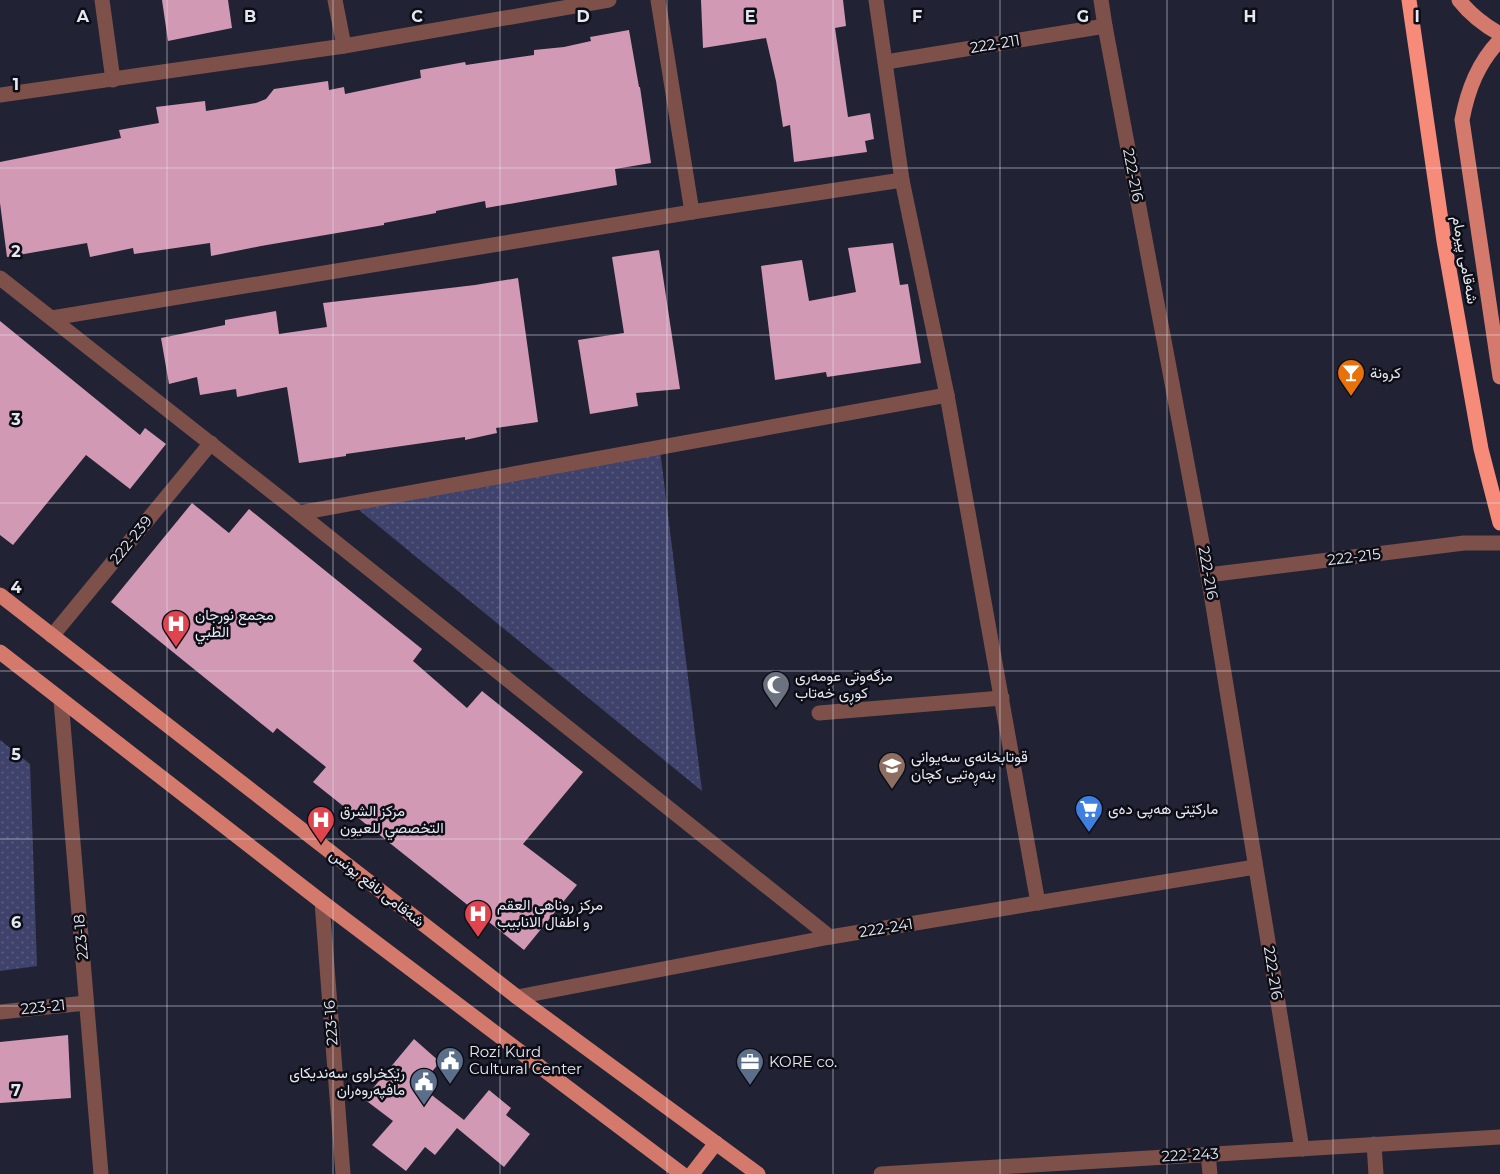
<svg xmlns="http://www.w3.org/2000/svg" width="1500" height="1174" font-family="Montserrat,Vazirmatn,sans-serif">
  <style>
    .grass { fill: url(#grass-dots) }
    .building { fill: #d199b3 }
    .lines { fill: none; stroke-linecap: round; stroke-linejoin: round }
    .minor { stroke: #7d514a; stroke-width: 15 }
    .major { stroke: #d47a6d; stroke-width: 15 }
    .highway { stroke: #f78b7a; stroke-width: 15 }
    .grid { fill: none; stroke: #e5e7f3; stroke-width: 1; stroke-opacity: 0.55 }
    .labels { text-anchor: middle; stroke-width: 5; stroke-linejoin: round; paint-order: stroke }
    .street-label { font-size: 15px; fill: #e5e7f3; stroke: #0c0d15 }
    .poi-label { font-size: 15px; fill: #e5e7f3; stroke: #0c0d15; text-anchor: start }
    .grid-label { font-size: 16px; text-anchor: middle; font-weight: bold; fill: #e5e7f3; stroke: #0c0d15; stroke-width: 5; stroke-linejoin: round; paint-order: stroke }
  </style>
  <defs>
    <pattern id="grass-dots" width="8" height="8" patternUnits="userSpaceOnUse" patternTransform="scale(1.25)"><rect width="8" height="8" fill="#3f436c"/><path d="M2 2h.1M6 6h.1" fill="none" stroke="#5b5e81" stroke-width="1.8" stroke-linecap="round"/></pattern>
  </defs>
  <rect width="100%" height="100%" fill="#212335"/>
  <g class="grass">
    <polygon points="659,442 702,791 348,501"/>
    <polygon points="0,740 30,764 37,966 0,971"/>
  </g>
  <g class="building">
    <polygon points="162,0 228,0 232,28 168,41"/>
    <polygon points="701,0 843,0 846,26 835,28 848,117 870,113 874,139 865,141 867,152 794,162 790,125 783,127 776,81 766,38 703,48"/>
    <polygon points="629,30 639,87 640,87 651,163 615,169 617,185 486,208 485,201 436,211 436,213 384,223 384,225 261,246 211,256 210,243 134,254 133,248 90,257 87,243 7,257 0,203 0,162 121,138 119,130 159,123 156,107 205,101 206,111 256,103 266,99 274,89 328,81 329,90 344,87 345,94 421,78 420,70 465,62 466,65 534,55 534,50 564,47 591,41 590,37"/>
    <polygon points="893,243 900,285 908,284 921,363 827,377 826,372 775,380 761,266 802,260 809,301 856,292 848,248"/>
    <polygon points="659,250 680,389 636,393 638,406 590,414 578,340 624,333 612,257"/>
    <polygon points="518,278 538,422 496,428 497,433 465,440 465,437 346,454 346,456 299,463 287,387 237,397 236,389 200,395 197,377 169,384 161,338 225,325 225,320 276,311 279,334 327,327 323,303 475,285"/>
    <polygon points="0,321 140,435 145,428 166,444 130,489 86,455 13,545 0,535"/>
    <polygon points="192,503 229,533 249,509 422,649 413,661 467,708 482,691 583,772 523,844 577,885 524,950 313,782 326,767 277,728 273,733 111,602"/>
    <polygon points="68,1035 71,1098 0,1103 0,1042"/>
    <polygon points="414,1039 440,1062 420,1086 464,1120 489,1090 511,1108 506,1115 530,1134 504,1167 457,1128 435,1155 425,1147 406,1171 372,1145 393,1121 364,1099"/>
  </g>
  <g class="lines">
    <g class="minor">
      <polyline points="102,0 113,80"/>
      <polyline points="335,0 344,46"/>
      <polyline points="658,0 692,212"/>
      <polyline points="876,0 902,180 947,395 1038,903"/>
      <polyline points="1101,0 1105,26 1208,575 1302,1149"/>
      <polyline points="886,62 1105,26"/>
      <polyline points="0,95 344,46 609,0"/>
      <polyline points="0,278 299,513 830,937"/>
      <polyline points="52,318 692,212 902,180"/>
      <polyline points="299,513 947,395"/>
      <polyline points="1208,575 1464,543 1500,543"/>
      <polyline points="52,636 211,443"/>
      <polyline points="61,700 101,1174"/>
      <polyline points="819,713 1002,698"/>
      <polyline points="322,902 343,1174"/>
      <polyline points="517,997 830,937 1255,867"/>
      <polyline points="0,1012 86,1003"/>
      <polyline points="1374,1144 1376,1174"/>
      <polyline points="1208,1154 1210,1174"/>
      <polyline points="881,1174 1500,1137"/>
    </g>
    <g class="major">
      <path d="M1459 0C1470 14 1484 25 1500 34"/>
      <path d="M1500 40C1478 63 1468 89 1462 120L1500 377"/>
      <polyline points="0,595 517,997 758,1174"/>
      <polyline points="0,652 322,902 682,1174"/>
      <polyline points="692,1174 716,1143"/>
    </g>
    <polyline class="highway" points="1409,0 1444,241 1481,449 1500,523"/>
  </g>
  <path class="grid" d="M167 0V1174M333 0V1174M500 0V1174M667 0V1174M833 0V1174M1000 0V1174M1167 0V1174M1333 0V1174M0 168H1500M0 335H1500M0 503H1500M0 671H1500M0 839H1500M0 1006H1500"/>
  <defs>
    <symbol id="bar-pin" viewBox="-11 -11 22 30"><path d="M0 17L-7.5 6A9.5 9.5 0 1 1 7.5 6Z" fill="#e8710a" stroke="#0c0d15"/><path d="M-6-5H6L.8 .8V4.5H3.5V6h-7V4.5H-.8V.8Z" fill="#fff"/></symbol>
    <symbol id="hospital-pin" viewBox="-11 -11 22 30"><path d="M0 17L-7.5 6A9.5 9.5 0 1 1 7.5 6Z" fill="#e0444e" stroke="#0c0d15"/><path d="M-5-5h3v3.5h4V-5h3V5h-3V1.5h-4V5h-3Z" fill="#fff"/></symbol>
    <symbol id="mosque-pin" viewBox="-11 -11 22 30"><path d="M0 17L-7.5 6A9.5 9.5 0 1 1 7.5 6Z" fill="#6b7280" stroke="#0c0d15"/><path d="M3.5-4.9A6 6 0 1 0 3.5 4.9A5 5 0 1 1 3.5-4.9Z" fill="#fff"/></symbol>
    <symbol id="school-pin" viewBox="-11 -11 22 30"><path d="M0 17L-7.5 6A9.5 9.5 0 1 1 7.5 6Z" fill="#8d6e63" stroke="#0c0d15"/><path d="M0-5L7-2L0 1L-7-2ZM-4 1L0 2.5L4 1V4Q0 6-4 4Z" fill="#fff"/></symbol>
    <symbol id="supermarket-pin" viewBox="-11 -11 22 30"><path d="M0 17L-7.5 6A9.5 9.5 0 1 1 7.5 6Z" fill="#3f7fe0" stroke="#0c0d15"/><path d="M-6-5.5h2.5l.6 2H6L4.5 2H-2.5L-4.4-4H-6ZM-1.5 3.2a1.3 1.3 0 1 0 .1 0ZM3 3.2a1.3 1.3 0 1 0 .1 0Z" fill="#fff"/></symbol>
    <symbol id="civic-pin" viewBox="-11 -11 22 30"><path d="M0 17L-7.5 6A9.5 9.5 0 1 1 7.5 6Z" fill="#5c6f8a" stroke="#0c0d15"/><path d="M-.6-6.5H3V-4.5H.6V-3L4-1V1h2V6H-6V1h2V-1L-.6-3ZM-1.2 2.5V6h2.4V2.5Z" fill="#fff"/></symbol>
    <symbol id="office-pin" viewBox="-11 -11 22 30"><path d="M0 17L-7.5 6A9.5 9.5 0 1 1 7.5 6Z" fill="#5c6f8a" stroke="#0c0d15"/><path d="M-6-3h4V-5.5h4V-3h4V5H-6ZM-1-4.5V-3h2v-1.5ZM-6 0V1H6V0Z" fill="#fff"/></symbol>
  </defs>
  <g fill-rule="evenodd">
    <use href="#bar-pin" x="1335" y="357" width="32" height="43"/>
    <use href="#hospital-pin" x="160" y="608" width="32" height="43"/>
    <use href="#mosque-pin" x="760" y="669" width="32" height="43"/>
    <use href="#school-pin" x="876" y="750" width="32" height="43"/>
    <use href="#supermarket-pin" x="1073" y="793" width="32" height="43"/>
    <use href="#hospital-pin" x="305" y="804" width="32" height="43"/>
    <use href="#hospital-pin" x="462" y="898" width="32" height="43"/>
    <use href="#civic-pin" x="434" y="1045" width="32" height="43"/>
    <use href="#office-pin" x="734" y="1046" width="32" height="43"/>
    <use href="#civic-pin" x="408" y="1066" width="32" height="43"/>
  </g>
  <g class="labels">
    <g class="street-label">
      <text transform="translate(995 44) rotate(-9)" y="5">222-211</text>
      <text transform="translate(1133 175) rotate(79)" y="5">222-216</text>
      <text transform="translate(1465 260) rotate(80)" y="5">شەقامی پیرمام</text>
      <text transform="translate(131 540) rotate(-51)" y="5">222-239</text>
      <text transform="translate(1354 557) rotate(-7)" y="5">222-215</text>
      <text transform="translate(1208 573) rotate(80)" y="5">222-216</text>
      <text transform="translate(377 888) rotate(38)" y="5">شەقامی نافع یونس</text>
      <text transform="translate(886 928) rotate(-9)" y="5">222-241</text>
      <text transform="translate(81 937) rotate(-95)" y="5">223-18</text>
      <text transform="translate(1273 973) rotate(81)" y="5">222-216</text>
      <text transform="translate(43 1007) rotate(-6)" y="5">223-21</text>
      <text transform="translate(331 1023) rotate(-94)" y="5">223-16</text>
      <text transform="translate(1190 1155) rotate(-3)" y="5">222-243</text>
    </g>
    <g class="poi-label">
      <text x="1370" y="378">كرونة</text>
      <text x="195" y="620">مجمع نورجان<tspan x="195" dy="17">الطبي</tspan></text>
      <text x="795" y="681">مزگەوتی عومەری<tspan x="795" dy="17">کوڕی خەتاب</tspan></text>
      <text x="911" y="762">قوتابخانەی سەیوانی<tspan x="911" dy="17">بنەڕەتیی کچان</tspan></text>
      <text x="1108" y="814">مارکێتی هەپی دەی</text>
      <text x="340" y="816">مركز الشرق<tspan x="340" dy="17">التخصصي للعيون</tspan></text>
      <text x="497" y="910">مركز روناهي العقم<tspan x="497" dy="17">و اطفال الانابيب</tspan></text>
      <text x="469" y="1057">Rozi Kurd<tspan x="469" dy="17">Cultural Center</tspan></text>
      <text x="769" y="1067">KORE co.</text>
      <text x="405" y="1078" text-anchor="end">رێکخراوی سەندیکای<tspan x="405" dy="17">مافپەروەران</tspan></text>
    </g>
  </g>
  <g class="grid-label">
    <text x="83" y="22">A</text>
    <text x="250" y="22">B</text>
    <text x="417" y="22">C</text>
    <text x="583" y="22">D</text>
    <text x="750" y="22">E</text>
    <text x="917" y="22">F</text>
    <text x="1083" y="22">G</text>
    <text x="1250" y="22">H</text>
    <text x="1417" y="22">I</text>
    <text x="16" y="90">1</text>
    <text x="16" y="257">2</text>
    <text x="16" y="425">3</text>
    <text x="16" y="593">4</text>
    <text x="16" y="760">5</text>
    <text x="16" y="928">6</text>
    <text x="16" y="1096">7</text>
  </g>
</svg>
